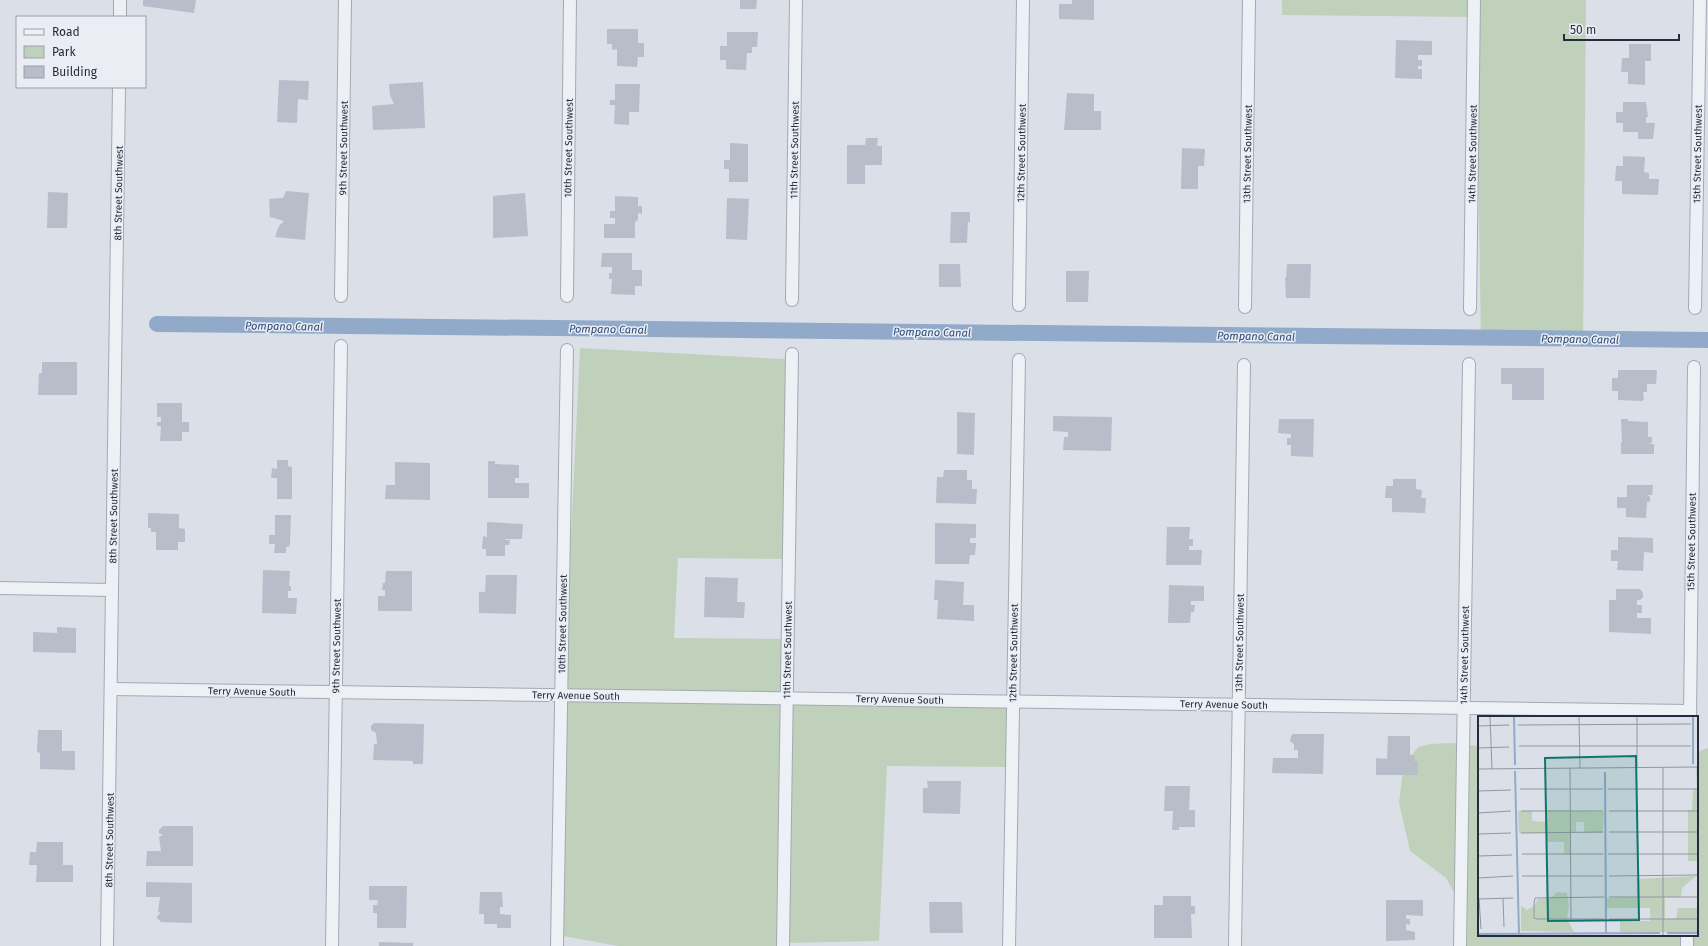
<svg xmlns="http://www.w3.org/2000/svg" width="1708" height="946" font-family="'Fira Sans',sans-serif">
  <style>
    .green { fill: #bfd1bb }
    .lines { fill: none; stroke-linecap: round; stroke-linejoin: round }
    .canal { stroke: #92aaca; stroke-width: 16 }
    .building { fill: #b8bdca }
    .street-casing { stroke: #a4a9b4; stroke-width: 14 }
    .street { stroke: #edf0f5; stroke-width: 12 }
    .labels { text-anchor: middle; stroke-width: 3; stroke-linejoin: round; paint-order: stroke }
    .street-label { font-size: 10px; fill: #242c3d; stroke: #eaeef4 }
    .water-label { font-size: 11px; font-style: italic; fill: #2c4874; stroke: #eaeef4 }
    .inset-river { fill: none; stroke: #92aaca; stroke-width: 2 }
    .inset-road { fill: none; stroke: #9297a3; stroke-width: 1 }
    .view { fill: #0f766e; fill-opacity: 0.15; stroke: #0f766e; stroke-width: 2 }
    .inset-edge { fill: none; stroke: #242c3d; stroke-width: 2 }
  </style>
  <rect width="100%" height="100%" fill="#dbdfe7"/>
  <g class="green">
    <polygon points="1282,0 1586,0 1583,346 1481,344 1476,17 1282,15"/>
    <polygon points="580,348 799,360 791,559 678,558 674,638 784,639 784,698 1018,702 1012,767 887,766 879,941 787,943 786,946 618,946 552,934"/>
    <polygon points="1451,743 1479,746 1479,935 1697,935 1697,752 1708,748 1708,946 1466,946 1463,908 1446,878 1410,851 1399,803 1402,778 1408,761 1418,747 1431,744"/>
  </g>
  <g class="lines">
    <polyline class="canal" points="157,324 1708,340"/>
  </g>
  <g class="building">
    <polygon points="143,0 196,0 194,13 143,6"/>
    <polygon points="740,0 757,0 756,9 740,9"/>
    <polygon points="1072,0 1094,0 1094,20 1059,19 1059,4 1072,4"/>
    <polygon points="607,29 638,29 638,43 644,43 644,57 638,57 637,67 617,66 617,49 612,50 612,44 607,44"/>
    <polygon points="727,32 758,32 757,47 752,47 752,53 747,53 746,70 726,69 726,60 720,60 720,46 727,46"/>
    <polygon points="1396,40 1432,41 1432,55 1418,55 1418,60 1422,60 1422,66 1418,66 1418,69 1422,69 1422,79 1395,78"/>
    <polygon points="1629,44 1651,44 1651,61 1645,61 1645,85 1628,84 1628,72 1621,72 1622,58 1629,58"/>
    <polygon points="279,80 309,81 308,100 298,99 297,123 277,122"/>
    <polygon points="423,82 425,128 373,130 372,106 394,104 390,95 389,84"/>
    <polygon points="615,84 640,84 639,112 629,112 629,125 614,124 615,105 610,105 610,100 615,100"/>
    <polygon points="1067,93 1094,94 1094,111 1101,111 1101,130 1064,130"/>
    <polygon points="1623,102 1646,102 1648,117 1646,117 1646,123 1655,123 1653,139 1638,139 1638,132 1623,132 1623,123 1616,123 1616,112 1623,112"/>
    <polygon points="866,138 878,138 877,146 882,146 882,165 865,165 865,184 847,184 847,145 865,145"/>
    <polygon points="730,143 748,144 748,182 729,182 729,169 724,169 724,160 730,160"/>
    <polygon points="1182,148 1205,149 1204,166 1198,166 1198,189 1181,189"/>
    <polygon points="1623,156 1645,157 1644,172 1649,173 1649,179 1659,179 1658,195 1622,194 1622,181 1615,181 1616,166 1623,166"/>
    <polygon points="286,191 309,193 305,240 275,237 279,226 284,221 270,217 269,199 283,198"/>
    <polygon points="48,192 68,193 67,228 47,228"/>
    <polygon points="525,193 528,236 493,238 493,196"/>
    <polygon points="615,196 638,197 638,206 642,206 642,214 638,213 638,220 635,222 635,238 604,238 604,224 615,224 615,218 610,218 610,211 615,211"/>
    <polygon points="727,198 749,199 747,240 726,239"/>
    <polygon points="951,212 970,212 970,222 968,222 967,243 950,243"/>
    <polygon points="602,253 632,253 632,270 642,270 642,286 635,286 635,295 611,294 612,279 609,279 609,273 612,273 612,267 601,267"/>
    <polygon points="939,264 960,264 961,287 939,287"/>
    <polygon points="1287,264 1311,264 1310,298 1286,298 1285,278 1286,278"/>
    <polygon points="1066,271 1089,271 1088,302 1066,302"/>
    <polygon points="42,362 77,362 77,395 38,395 39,373 42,373"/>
    <polygon points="1501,368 1544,368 1544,400 1512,400 1512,384 1501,384"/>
    <polygon points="1618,370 1657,370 1656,384 1647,384 1647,392 1643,392 1644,399 1642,401 1618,400 1618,391 1612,391 1612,378 1618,378"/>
    <polygon points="157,403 182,403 182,422 189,422 189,432 182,432 182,441 160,441 161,426 157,426 157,422 161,422 161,417 157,417"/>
    <polygon points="957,412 975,413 974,455 957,454"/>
    <polygon points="1053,416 1112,417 1111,451 1063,450 1064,437 1068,437 1068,432 1053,431"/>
    <polygon points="1279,419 1314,419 1313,457 1291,456 1291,445 1287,445 1287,438 1291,438 1291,434 1278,433"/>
    <polygon points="1621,419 1628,419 1628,421 1648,422 1648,437 1652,437 1652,443 1648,444 1654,444 1654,454 1621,454 1621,442 1622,442"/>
    <polygon points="277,460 288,460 288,466 292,467 292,499 277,499 277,478 271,478 272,468 277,469"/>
    <polygon points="488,461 495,461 495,464 519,465 519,478 515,478 515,483 529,483 529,498 488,498"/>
    <polygon points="395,462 430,463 430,500 385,499 386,485 395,485"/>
    <polygon points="944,470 967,470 967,480 972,480 972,489 977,489 976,504 936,503 937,477 943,477"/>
    <polygon points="1393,479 1416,479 1416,489 1422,490 1421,498 1426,498 1425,513 1392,512 1392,498 1385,498 1386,486 1393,486"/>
    <polygon points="1627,485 1653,485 1652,495 1647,495 1650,497 1650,502 1647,502 1646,518 1626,517 1626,508 1617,508 1617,497 1627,497"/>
    <polygon points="148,513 179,514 179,528 185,529 185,542 178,542 178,550 156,550 156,532 151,532 151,528 148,528"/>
    <polygon points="275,515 291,515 290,543 289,547 286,547 286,553 274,553 275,544 269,544 269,535 275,535"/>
    <polygon points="487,522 523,524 522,539 506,539 505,540 510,540 509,545 505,545 505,556 486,556 486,549 482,549 483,536 487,537"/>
    <polygon points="935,523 976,524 976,538 970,538 970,543 976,543 975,555 970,555 969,564 935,564"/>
    <polygon points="1167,527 1190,527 1189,539 1193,539 1193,546 1189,546 1189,550 1202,550 1201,565 1166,565"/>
    <polygon points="1618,537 1653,538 1653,553 1644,552 1643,571 1617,570 1618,561 1611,561 1611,550 1618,550"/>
    <polygon points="263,570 290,571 289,586 291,586 291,591 288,591 288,598 297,598 296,614 262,613"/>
    <polygon points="386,571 412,571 412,611 378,611 378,596 385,596 385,590 382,590 383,583 385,583"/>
    <polygon points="486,575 517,575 516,614 479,613 479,592 485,592"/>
    <polygon points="705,577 738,578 737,602 745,602 744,618 704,617"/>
    <polygon points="935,580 964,582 963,605 974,605 974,621 937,619 938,600 934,600"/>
    <polygon points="1169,585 1204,586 1204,601 1191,601 1191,605 1195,605 1194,612 1191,612 1190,623 1168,623"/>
    <polygon points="1616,589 1640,589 1643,593 1643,597 1640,600 1637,600 1637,605 1642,605 1642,613 1637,613 1637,618 1651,618 1651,634 1609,632 1609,600 1616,600"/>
    <polygon points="57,627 76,628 76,653 33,652 33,632 57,633"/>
    <polygon points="374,723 424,724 423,764 413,764 413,761 373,760 374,744 377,744 376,733 371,730 371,726"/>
    <polygon points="38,730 62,730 62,751 75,751 75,770 40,769 40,753 37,752"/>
    <polygon points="1293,734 1324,734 1323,774 1272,773 1273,758 1298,758 1298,750 1294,750 1294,744 1290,741 1291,736"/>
    <polygon points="1388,736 1410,736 1410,755 1414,755 1414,761 1418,761 1418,775 1376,775 1376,758 1387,759"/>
    <polygon points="927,781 961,781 960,814 923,813 923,788 928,788"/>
    <polygon points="1165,786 1190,786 1189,810 1195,810 1195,827 1179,827 1179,830 1172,830 1173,811 1164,811"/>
    <polygon points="163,826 193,826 193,866 146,866 147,851 161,851 159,837 163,835 159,833 159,830"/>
    <polygon points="37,842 63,842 63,865 73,865 73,882 36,882 37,865 29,865 30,852 36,852"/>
    <polygon points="146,882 192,883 192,923 161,922 157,918 158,915 161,913 158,912 160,897 146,897"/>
    <polygon points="369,886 407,886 406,928 377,928 377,913 373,913 373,905 377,905 378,900 369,900"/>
    <polygon points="480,892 502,892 503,907 500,907 500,914 511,915 511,928 497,928 497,924 484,924 484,914 479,914"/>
    <polygon points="1163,896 1191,896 1191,906 1195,906 1195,914 1191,914 1192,938 1154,938 1154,905 1163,905"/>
    <polygon points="1386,900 1423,900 1423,916 1406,915 1406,919 1410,919 1410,925 1406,924 1406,930 1415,932 1415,940 1386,941"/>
    <polygon points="929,902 962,902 963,933 930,933"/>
    <polygon points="379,942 413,943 413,946 379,946"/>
  </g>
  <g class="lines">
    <defs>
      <g id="street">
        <polyline points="120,17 120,0"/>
        <polyline points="341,296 345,0"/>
        <polyline points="567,296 570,0"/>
        <polyline points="792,300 796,0"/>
        <polyline points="1019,305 1023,0"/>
        <polyline points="1245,307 1249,0"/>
        <polyline points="1695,308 1700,0"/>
        <polyline points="1470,309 1474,0"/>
        <polyline points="0,588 112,590"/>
        <polyline points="111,689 1690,711"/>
        <polyline points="1690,717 1694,367"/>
        <polyline points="107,946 119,87"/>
        <polyline points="332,946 341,346"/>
        <polyline points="557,946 567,350"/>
        <polyline points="783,946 792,354"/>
        <polyline points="1009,946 1019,360"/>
        <polyline points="1235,946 1244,365"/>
        <polyline points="1460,946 1469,364"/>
        <polyline points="1687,946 1687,935"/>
      </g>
    </defs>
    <use href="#street" class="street-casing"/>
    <use href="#street" class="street"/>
  </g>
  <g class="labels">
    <g class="street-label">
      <text transform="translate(343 148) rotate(-89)" y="4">9th Street Southwest</text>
      <text transform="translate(568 148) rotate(-89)" y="4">10th Street Southwest</text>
      <text transform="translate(794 150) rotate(-89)" y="4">11th Street Southwest</text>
      <text transform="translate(1021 153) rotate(-89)" y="4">12th Street Southwest</text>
      <text transform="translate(1247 154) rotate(-89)" y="4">13th Street Southwest</text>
      <text transform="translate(1472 154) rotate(-89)" y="4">14th Street Southwest</text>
      <text transform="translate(1697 154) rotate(-89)" y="4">15th Street Southwest</text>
      <text transform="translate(118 193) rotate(-89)" y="4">8th Street Southwest</text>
      <text transform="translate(113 516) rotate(-89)" y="4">8th Street Southwest</text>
      <text transform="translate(1691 542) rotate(-89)" y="4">15th Street Southwest</text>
      <text transform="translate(562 624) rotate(-89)" y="4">10th Street Southwest</text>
      <text transform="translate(1239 643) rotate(-89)" y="4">13th Street Southwest</text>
      <text transform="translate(336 646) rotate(-89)" y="4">9th Street Southwest</text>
      <text transform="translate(787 650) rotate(-89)" y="4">11th Street Southwest</text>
      <text transform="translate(1013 653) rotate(-89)" y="4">12th Street Southwest</text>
      <text transform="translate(1464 655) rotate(-89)" y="4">14th Street Southwest</text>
      <text transform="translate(252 691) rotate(1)" y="4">Terry Avenue South</text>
      <text transform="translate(576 695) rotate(1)" y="4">Terry Avenue South</text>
      <text transform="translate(900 699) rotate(1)" y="4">Terry Avenue South</text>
      <text transform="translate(1224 704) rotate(1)" y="4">Terry Avenue South</text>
      <text transform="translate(109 840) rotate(-89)" y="4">8th Street Southwest</text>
    </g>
    <g class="water-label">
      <text transform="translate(284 326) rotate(1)" y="4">Pompano Canal</text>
      <text transform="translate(608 329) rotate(1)" y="4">Pompano Canal</text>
      <text transform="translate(932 332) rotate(1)" y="4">Pompano Canal</text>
      <text transform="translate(1256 336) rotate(1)" y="4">Pompano Canal</text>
      <text transform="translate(1580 339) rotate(1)" y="4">Pompano Canal</text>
    </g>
  </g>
  <g transform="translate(1478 716)">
    <rect width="220" height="220" fill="#dbdfe7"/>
    <path d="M218 51H220V145H210V94H214L215 73H219ZM69 94 126 96 125 117H106V106H98V116H93V139L86 138V126H69V117H41L40 95H54V105L67 106ZM218 160 204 172 203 181H187V203H198L200 192H220V216H142V205H172V192H128L127 182 159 181V163ZM79 176 89 177 91 190 89 203 96 216 43 215V190L49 194 56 190 60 183 73 182Z" fill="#bfd1bb"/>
    <path class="inset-river" d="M36 1 37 49M215 48V1M37 55 41 219M127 56 128 217M189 217H220M0 218 182 217"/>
    <path class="inset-road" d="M12 1 14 53M101 1 102 52M159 1V52M40 9 213 8M0 10 31 9M41 30H213M0 32 31 31M92 52 93 203M0 53 220 51M42 73H125M130 73H220M0 75 33 74M43 95H125M131 95H220M0 97 33 95M131 116H220M43 117 125 116M0 118 33 117M44 138H125M130 138H220M0 140 34 139M44 160H125M131 160 220 159M0 162 35 160M126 181 57 182 56 188V202L59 203H126M131 181H220M25 182 26 211M0 183 35 182M1 183 3 213M131 203H220M185 219V51"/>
    <path class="view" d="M158 40 161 204 70 205 67 42Z"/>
    <rect width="220" height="220" class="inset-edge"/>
  </g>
  <rect x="16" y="16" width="130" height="72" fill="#eaeef4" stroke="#9ba0ab"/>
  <rect x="24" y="29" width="20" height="6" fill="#edf0f5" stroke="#9ba0ab"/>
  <text x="52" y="36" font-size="12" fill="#242c3d">Road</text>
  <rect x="24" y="46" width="20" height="12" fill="#bfd1bb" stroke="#9ba0ab"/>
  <text x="52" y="56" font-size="12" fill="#242c3d">Park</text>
  <rect x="24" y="66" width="20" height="12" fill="#b8bdca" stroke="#9ba0ab"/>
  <text x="52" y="76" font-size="12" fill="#242c3d">Building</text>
  <path d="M1564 34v6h115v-6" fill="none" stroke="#242c3d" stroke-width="2"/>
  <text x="1570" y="34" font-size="12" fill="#242c3d" stroke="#eaeef4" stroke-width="3" paint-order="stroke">50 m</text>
</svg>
